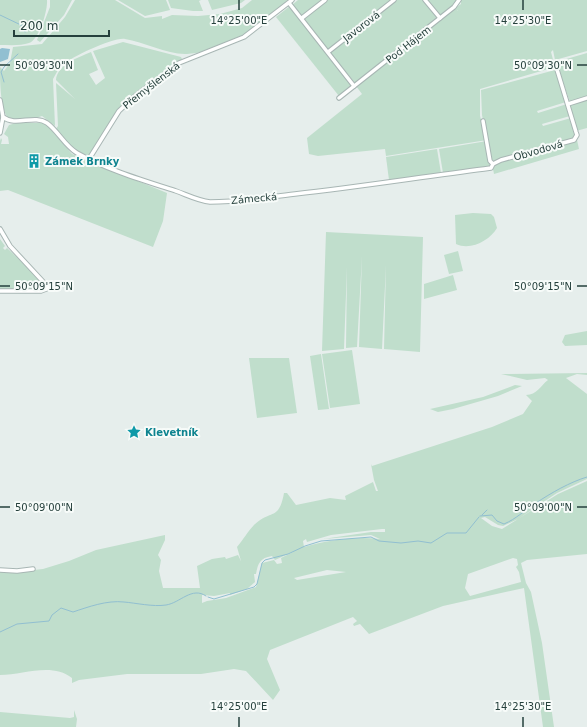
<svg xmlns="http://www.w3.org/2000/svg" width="587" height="727" font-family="'DejaVu Sans',sans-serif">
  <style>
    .green { fill: #c0decc; fill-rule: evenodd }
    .water { fill: #91bfd1 }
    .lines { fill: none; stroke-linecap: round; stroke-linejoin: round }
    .stream { stroke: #91bfd1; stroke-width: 1 }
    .minor-casing { stroke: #a8b6b4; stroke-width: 5.5 }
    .minor { stroke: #fff; stroke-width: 3.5 }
    .ticks { fill: none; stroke: #25403c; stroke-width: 1.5 }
    .labels { text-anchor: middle; stroke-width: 4; stroke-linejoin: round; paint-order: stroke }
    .street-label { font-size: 10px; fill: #25403c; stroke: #f7fbf9 }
    .culture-label { font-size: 10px; font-weight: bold; fill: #0d838f; stroke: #f7fbf9; text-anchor: start }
    .ticks-label { font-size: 10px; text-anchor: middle; fill: #25403c; stroke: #f7fbf9; stroke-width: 4; stroke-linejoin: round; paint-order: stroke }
  </style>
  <rect width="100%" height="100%" fill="#e6eeec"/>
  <g class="green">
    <path d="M0 0H47C48 10 39 40 29 43 21 46 9 45 0 45Z"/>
    <polygon points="50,0 72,0 64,15 40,42 37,40 50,7"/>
    <path d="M75 0H115L145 18 162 16V19L172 15 198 16 220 14 242 8 252 0H288C261 25 225 52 187 54 168 55 144 42 125 39 114 37 71 57 63 65L61 63 57 68 58 70 53 79 55 126 42 116 33 119H9C0 110 0 80 0 67L4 71 10 63 13 47 42 44 65 17Z"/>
    <polygon points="118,0 166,0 170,10 145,16"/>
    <polygon points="168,0 201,0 199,1 203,11 193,11 171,8"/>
    <polygon points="208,0 245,0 241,3 212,10"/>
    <polygon points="298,0 323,0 302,16 292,5"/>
    <polygon points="327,0 391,0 328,50 303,19"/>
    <polygon points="396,0 424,0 438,18 355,83 330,52"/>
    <polygon points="426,0 458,0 457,3 441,16 438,16"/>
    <polygon points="461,0 587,0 587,51 555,60 553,50 551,52 555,67 480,89 480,116 487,140 386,156 385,149 318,156 309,154 307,138 362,94 356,86 455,8 458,11 455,8 461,4"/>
    <polygon points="290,6 352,86 339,96 276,17"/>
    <path d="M123 42 181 57 182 59 121 106 90 155C75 156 63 139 56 129L58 126 56 83 75 99 56 80C57 65 79 57 91 52L98 70 89 74 96 85 105 78 93 51Z"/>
    <polygon points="587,53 587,96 570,102 556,62"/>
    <polygon points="555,70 557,71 566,102 537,111 538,113 567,104 570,116 542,124 543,126 571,118 576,135 574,139 494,161 491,159 482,115 481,90"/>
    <polygon points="587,100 587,128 576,131 570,107 571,105"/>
    <polygon points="16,123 45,123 72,154 167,193 163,221 153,247 8,190 0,191 0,141 1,138 2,140 1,144 9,144 8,137 4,134 9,125"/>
    <polygon points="577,140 579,149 494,174 493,169 497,163"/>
    <polygon points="487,141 490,167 443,173 439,149"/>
    <polygon points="437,149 441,173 389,180 386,157"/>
    <path d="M473 213 491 214 494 217 497 228C490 240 471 251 456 244L455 215Z"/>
    <polygon points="326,232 423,237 420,352 384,349 386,265 382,349 359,347 362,256 357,347 346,348 347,267 344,349 322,351"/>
    <polygon points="0,239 5,246 3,248 5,250 7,248 48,287 45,290 0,290"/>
    <polygon points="458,251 463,271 449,274 444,255"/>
    <polygon points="453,275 457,290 424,299 424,284"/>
    <polygon points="587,331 587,345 565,346 562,342 565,335"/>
    <polygon points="352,350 360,404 330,408 322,354"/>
    <polygon points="321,354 329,409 318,410 310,356"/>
    <polygon points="249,358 289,358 297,413 257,418"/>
    <path d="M587 373V375L577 374 566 378 587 394V479L557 493 518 519 503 526 498 525 485 517 481 518 492 526 502 529 558 494 587 481V554L527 560 521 563 526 583 531 592 542 643 554 727H543L524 588 443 606 369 634 360 624 354 626 353 624 357 621 353 617 270 650 267 659 280 690 273 700 246 671 234 669 201 674H127L79 680 72 683V678C52 662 23 675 0 675V571L16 572 43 569 69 561 96 550 165 535V540L158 555 161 560 159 571 163 588H200L197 566 212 559 225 557 226 559 238 555 241 561 237 547C243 540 248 531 254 525 271 509 279 521 284 493H287L296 505 330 498 346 500 345 496 373 482 376 491H378L374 480 371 464 372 466 492 427 523 414 532 401 526 395C537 395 540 386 548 380L545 378 527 380 501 374ZM382 529H385V532H371L323 539 371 535 380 539C356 536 328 540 304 547L303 541 306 539 307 542 331 535ZM295 551 281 558 282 563 277 564 274 560 262 563 256 587 226 598 207 601 202 603V595L214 596 230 593V595L247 589 255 582 254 574H256C258 563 260 558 272 556L275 560ZM513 558 517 559 518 565 516 567 519 572 521 582 470 596 465 588 468 574ZM327 570 346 572 297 580 294 578Z"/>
    <polygon points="515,385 522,386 498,396 453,409 438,412 430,409 483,397"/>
    <polygon points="74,710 77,719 76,727 0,727 0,712 70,718 74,717"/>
  </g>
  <polygon class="water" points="2,48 10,49 8,59 0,62 0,49"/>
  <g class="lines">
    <g class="stream">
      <polyline points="0,15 23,26 25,32"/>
      <polyline points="4,82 1,72 4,67 18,54"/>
      <polyline points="482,515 487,510"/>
      <path d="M480 516 492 515 497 521 504 524C516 519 525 510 536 503 551 493 570 482 587 477"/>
      <polyline points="208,597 214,599 254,587 257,584 262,563 265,560 288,554 305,546 321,541 371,537 379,541 401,543 418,541 431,543 447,533 466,533 479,517"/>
      <path d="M0 632 17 624 49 621 52 615 61 608 73 612C88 607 107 600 124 602 136 603 153 607 166 605 180 603 192 586 206 596"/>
    </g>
    <defs>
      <g id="minor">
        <polyline points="425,0 440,18"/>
        <polyline points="289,3 354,86"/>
        <polyline points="302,18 325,0"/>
        <polyline points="328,52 394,0"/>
        <polyline points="339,98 454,7 459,0"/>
        <path d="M0 100 3 117C16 127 34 114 47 123 58 131 65 146 77 153 105 169 145 181 176 191 187 195 199 201 210 202 239 202 267 197 295 194 358 187 421 177 484 169L491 168 493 164 501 160 574 140 577 135 576 132 555 63"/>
        <polyline points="568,104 587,98"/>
        <polyline points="483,121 490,161 493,164"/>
        <polyline points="0,133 3,117"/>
        <polyline points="89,159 119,111 135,96 179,63 244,37 292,0"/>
        <polyline points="0,229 10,246 49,288 41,291 0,291"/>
        <polyline points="0,570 17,571 33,569"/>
      </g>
    </defs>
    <use href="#minor" class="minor-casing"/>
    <use href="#minor" class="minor"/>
  </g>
  <path class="ticks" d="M239 0V10M523 0V10M0 65H10M577 65H587M0 286H10M577 286H587M0 507H10M577 507H587M239 717V727M523 717V727"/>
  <defs>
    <symbol id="building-bare" viewBox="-9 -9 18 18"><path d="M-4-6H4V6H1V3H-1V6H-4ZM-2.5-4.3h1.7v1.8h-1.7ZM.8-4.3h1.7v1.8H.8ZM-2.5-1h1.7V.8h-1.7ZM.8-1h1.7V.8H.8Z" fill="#0f9aa8" stroke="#f7fbf9" stroke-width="2.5" paint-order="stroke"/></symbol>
    <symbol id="sight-bare" viewBox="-9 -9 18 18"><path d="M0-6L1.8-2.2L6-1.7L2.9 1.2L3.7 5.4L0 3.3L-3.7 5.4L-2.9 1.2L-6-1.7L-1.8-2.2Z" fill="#0f9aa8" stroke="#f7fbf9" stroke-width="2.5" paint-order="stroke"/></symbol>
  </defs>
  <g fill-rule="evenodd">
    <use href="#building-bare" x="24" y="151" width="20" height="20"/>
    <use href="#sight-bare" x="124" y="422" width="20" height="20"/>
  </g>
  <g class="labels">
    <g class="street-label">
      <text transform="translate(361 26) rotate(-38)" y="4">Javorová</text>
      <text transform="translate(408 44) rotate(-38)" y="4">Pod Hájem</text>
      <text transform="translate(151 85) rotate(-38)" y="4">Přemyšlenská</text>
      <text transform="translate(538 150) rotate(-16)" y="4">Obvodová</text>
      <text transform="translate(254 198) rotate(-5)" y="4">Zámecká</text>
    </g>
    <g class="culture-label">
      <text x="45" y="165">Zámek Brnky</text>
      <text x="145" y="436">Klevetník</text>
    </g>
  </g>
  <g class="ticks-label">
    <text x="239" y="24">14°25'00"E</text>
    <text x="523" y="24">14°25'30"E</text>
    <text x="44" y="69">50°09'30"N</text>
    <text x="543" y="69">50°09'30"N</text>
    <text x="44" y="290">50°09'15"N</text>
    <text x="543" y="290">50°09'15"N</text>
    <text x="44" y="511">50°09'00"N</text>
    <text x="543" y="511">50°09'00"N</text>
    <text x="239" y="710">14°25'00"E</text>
    <text x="523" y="710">14°25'30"E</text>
  </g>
  <path d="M14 30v6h95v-6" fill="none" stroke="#25403c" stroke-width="2"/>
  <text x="20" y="30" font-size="12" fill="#25403c" stroke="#f7fbf9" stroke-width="3" paint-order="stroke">200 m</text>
</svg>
